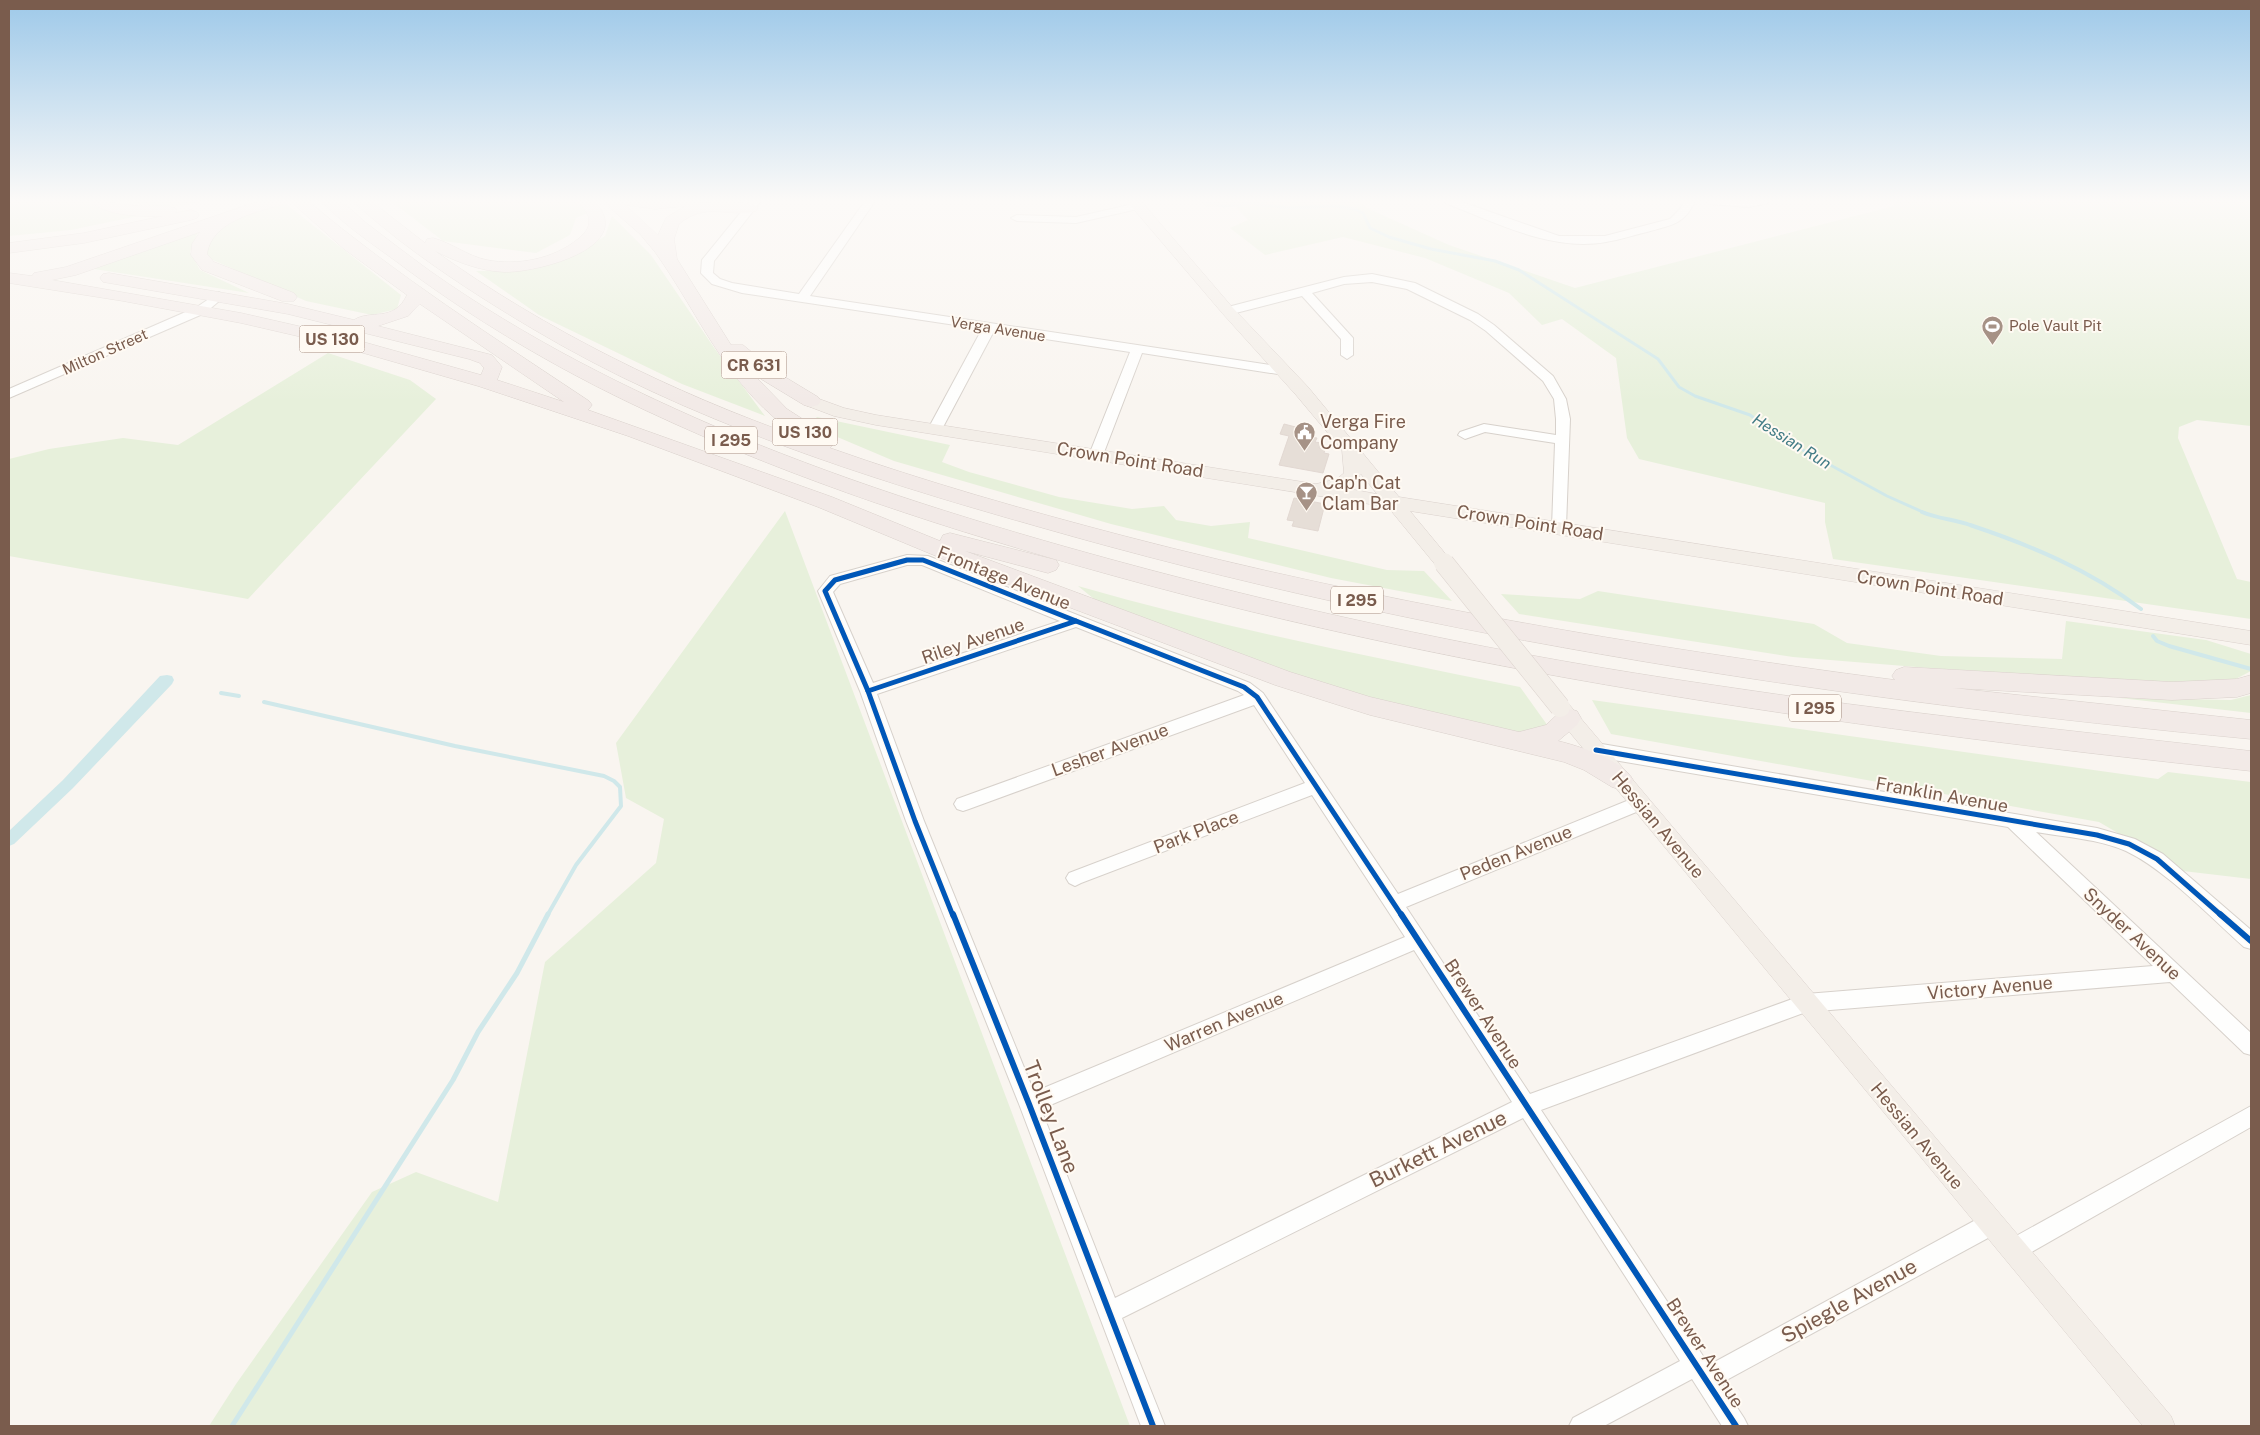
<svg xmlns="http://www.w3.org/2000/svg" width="2260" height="1435" font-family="'Public Sans',sans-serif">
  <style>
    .green { fill: #e7f0db }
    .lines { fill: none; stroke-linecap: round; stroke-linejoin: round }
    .stream-far2 { stroke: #d0e8ea; stroke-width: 3 }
    .stream-far1 { stroke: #d0e8ea; stroke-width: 4 }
    .stream { stroke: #d0e8ea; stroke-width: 5 }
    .canal { fill: #d0e8ea; fill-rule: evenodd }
    .building { fill: #e6ded7; stroke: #e2d8d2 }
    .minor-casing { stroke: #d7d1cb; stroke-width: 2 }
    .major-casing { stroke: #dad1cc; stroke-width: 1 }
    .highway-casing { stroke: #dad1cc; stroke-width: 1 }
    .minor { fill: #fefefd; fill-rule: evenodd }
    .major { fill: #f3eee8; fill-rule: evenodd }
    .highway { fill: #f2eae7; fill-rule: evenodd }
    .major-bridge-casing { stroke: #dad1cc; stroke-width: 21; stroke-linecap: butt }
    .major-bridge { stroke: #f3eee8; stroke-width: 20 }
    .cycleway-far1-casing { stroke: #fffaf3; stroke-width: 8 }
    .cycleway-casing { stroke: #fffaf3; stroke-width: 9 }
    .cycleway-far1 { stroke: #0057b8; stroke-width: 5 }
    .cycleway { stroke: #0057b8; stroke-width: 6 }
    .labels { text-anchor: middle; stroke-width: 4; stroke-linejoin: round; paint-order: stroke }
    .far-poi-label { font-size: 15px; fill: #7a5c4d; stroke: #fffaf3; text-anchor: start }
    .far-street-label { font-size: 15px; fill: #7a5c4d; stroke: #fffaf3 }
    .shield { fill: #fffaf3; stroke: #a28b7f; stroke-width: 1 }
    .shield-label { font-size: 16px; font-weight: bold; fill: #7a5c4d }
    .far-water-label { font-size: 16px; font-style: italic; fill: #437c86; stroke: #fffaf3 }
    .poi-label { font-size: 18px; fill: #7a5c4d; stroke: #fffaf3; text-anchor: start }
    .street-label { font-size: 18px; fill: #7a5c4d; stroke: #fffaf3 }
    .near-street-label { font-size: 21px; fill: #7a5c4d; stroke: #fffaf3 }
  </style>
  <rect width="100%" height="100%" fill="#f9f5f0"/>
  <g class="green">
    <polygon points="9,201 88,201 91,204 138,216 71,230 9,236"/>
    <path d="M124 201H207C174 208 156 208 124 201Z"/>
    <polygon points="391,201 578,201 592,211 576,218 570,235 536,253 443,241"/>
    <polygon points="1200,201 1358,201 1369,209 1449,245 1575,288 1894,206 1894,201 2251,201 2251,426 2197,420 2179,427 2178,438 2237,579 2251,582 2251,619 1833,559 1825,522 1825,503 1639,459 1627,438 1616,358 1562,319 1542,325 1509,293 1425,258 1343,237 1265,255 1230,228 1248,220 1236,207 1206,207"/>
    <polygon points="285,203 401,295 397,309 372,315 306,301 206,257 208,237 242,217"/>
    <polygon points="612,216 651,255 715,349 765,416 682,384 539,315 476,271 531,270 571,257 605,236"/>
    <polygon points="198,232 190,252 200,270 249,293 94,269"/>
    <polygon points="328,353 410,380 436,399 248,599 9,556 9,459 49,449 123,438 178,445"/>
    <polygon points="817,417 950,445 942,462 969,472 1059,497 1132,509 1164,506 1176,520 1211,526 1250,522 1248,538 1387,570 1424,571 1452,601 1331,578 1111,524 894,461 809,425"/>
    <polygon points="785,511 1130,1426 209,1426 236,1384 372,1192 416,1172 498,1202 545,962 656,863 664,819 626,798 616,743"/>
    <path d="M1078 586C1224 628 1372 657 1520 687L1548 726 1534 735 1512 732 1338 689 1208 644 1099 603Z"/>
    <polygon points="1598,591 1814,624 1847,643 1941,656 2062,659 2066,621 2206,640 2251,654 2251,671 2232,681 2183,684 1929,668 1793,657 1519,614 1501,594 1580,599"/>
    <polygon points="2251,695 2251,713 2120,698 2231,700"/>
    <polygon points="1592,700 2158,779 2168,772 2251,782 2251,879 2183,871 2099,822 1611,734"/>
  </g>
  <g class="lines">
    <polyline class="stream-far2" points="1202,201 1224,206 1248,203 1289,208 1334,206 1355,209 1363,213 1370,228 1389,237 1431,249 1495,261 1519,270 1658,359 1679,387 1695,396 1750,415 1790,443 1887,496 1925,513"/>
    <g class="stream-far1">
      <path d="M1922 512C1938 519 1954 519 1970 525 2030 545 2090 570 2141 609"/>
      <polyline points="2153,636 2157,641 2169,646 2251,669"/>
      <polyline points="221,693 239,696"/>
      <polyline points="264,702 455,746 604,776 614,781 620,787 621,806 576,865 547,916"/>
    </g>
    <polyline class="stream" points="232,1426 453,1080 478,1032 517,973 548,914"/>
    <polygon class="canal" points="167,675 172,676 174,680 172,684 73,788 14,844 9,846 9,831 63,780 160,676"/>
  </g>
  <g class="building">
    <polygon points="1284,424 1311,431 1309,437 1317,438 1315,442 1321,443 1319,448 1325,449 1324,453 1329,454 1323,473 1279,465 1289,436 1280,434"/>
    <polygon points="1294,498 1325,504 1318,531 1292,526 1294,521 1287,520"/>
  </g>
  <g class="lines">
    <defs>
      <g id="minor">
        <polygon points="750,201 761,201 714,261 713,273 720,279 732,283 799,294 865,201 875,201 810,296 1284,367 1290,371 1284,375 1142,353 1103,455 1096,459 1089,455 1130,352 994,331 942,429 940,432 930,432 928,429 982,329 742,293 712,284 701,273 702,260"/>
        <path d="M1444 201H1459L1559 236H1605L1670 219 1680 209 1685 201H1695C1684 225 1671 225 1647 232 1633 235 1620 240 1606 242 1551 252 1495 222 1445 203Z"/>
        <polygon points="1705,201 1769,201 1768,203 1749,207 1710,204"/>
        <polygon points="1138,203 1143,206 1142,208 1076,223 1017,221 1011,218 1017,215 1076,217"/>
        <polygon points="1372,274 1415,283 1478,314 1494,325 1553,376 1566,399 1570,419 1566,527 1564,531 1554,531 1552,527 1555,443 1485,432 1465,439 1458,435 1460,432 1484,424 1556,435 1556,419 1554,399 1543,381 1486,331 1470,320 1407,289 1372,282 1344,284 1312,293 1353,338 1353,355 1347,359 1341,355 1341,339 1302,296 1228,315 1222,311 1224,308 1344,277"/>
        <polygon points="219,292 225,296 205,313 9,398 9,389 197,307"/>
        <path d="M907 555 928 556 1250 683 1263 693 1398 894 1634 798 1640 796 1646 798 1649 803 1646 808 1406 907 1530 1094 1806 994 2153 966 2008 827 1596 757 1590 755 1588 750 1590 745 1596 743 2097 828 2135 839 2163 854 2251 930V949L2244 947C2210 917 2166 870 2126 851 2099 839 2065 837 2036 832L2251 1033V1055L2244 1053 2170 982 1806 1012 1541 1110 1709 1365 1983 1216 1991 1213 1999 1216 2002 1224 1999 1232 1721 1383 1744 1418 1748 1426H1722L1692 1379 1604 1426H1569L1573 1418 1680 1361 1523 1118 1122 1318 1165 1426H1141L1019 1104 906 821 860 691 818 591 830 576ZM907 565H922L1060 621 873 683 833 592 840 584ZM1076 627 1238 691 1244 695 957 799 954 804 957 809 963 811 969 809 1254 705 1305 783 1069 873 1066 878 1069 883 1075 886 1081 883 1312 795 1405 937 1034 1092 924 821 877 694ZM1414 950 1512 1102 1115 1298 1041 1109Z"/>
        <polygon points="2251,1106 2251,1127 2023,1257 2015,1260 2007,1257 2004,1249 2007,1241"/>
      </g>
      <g id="major">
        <path d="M1127 201H1141L1233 308 1308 387 1399 497 2251 631V645L1410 511 1453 563 1450 568 1444 569 1438 568 1388 507 876 425 834 416 805 405 803 401 805 397 811 396 844 408 876 415 1316 484 1337 479 1344 473 1342 450 1296 395 1223 314ZM1361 474 1377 494 1344 488 1353 485Z"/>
        <polygon points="1560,699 1567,702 2171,1416 2175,1426 2143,1426 1553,712 1550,707 1553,702"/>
      </g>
      <g id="highway">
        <path d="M91 201C108 201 122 205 139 206 151 207 163 205 175 208L177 211 175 213 191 210 197 212 199 215 197 218 191 220 84 243 9 253V243L84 233 163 216C146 217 102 216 91 201Z"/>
        <path d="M286 201 284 204C256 212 212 221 207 254L214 262 294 293 297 297 294 301H282L202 270 191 255 192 244 200 232 76 275 52 280 241 313 342 336 481 375 484 368 480 363 469 359 288 314 109 283 103 282 100 278 103 274 109 273 288 304 354 320C370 309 394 323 407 295L344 249 290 201H308C396 275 493 337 589 401L592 405 588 410 832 497 940 541 943 535 950 533 1056 560 1059 565 1056 570 1048 573 965 551 1290 672 1370 697 1519 732 1546 725 1561 711 1569 709 1577 711 1581 718 1577 725 1558 741C1579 746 1623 760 1633 780L1630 787 1621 790 1612 787 1584 770 1564 762 1370 715 1275 685 960 566 818 507 628 436 478 386 332 344 241 323 123 301 9 283V273L32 276 34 273 66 267 256 202ZM420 304 564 402 497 380 502 367 492 355 378 326 408 316Z"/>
        <path d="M321 201C327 201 336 200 341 203 349 206 358 216 365 222 386 238 408 255 430 271 525 338 628 390 735 435 858 486 985 525 1113 560 1311 614 1511 656 1713 685 1892 712 2072 731 2251 751V771C1867 730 1484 679 1111 575 953 531 796 481 647 411 557 369 472 319 393 259 368 241 342 223 321 201Z"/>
        <path d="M353 201H371L425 243 427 239 433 238C452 243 467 256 487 260 517 266 554 259 578 239 584 234 590 228 589 220 589 212 581 207 577 201H594C639 247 536 273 504 272 480 271 457 262 435 251 547 331 672 392 801 438 726 388 704 321 655 252L640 234 602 201H701L700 203 728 201 756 205 758 208 756 211C728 218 706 201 679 224L674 239 677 259 731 345H743L775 371 818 397 821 401 818 405 811 407 804 405 761 379 745 365 750 371 787 409 832 438 835 443 830 448C926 482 1025 510 1124 536 1378 602 1635 646 1895 680L1892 676 1896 670 1904 667 2172 682 2237 679 2251 675V693L2237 697 2172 700 1953 688 2251 720V739C1842 700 1432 640 1036 526 863 477 688 421 533 329 486 301 442 273 399 240 383 227 367 215 353 201ZM626 205 655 209 685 206 666 218 658 235Z"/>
      </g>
    </defs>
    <use href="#minor" class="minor-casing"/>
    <use href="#major" class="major-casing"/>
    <use href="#highway" class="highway-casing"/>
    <use href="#minor" class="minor"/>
    <use href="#major" class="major"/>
    <use href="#highway" class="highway"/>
    <defs>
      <polyline id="major-bridge" points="1444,563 1560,707"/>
    </defs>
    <use href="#major-bridge" class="major-bridge-casing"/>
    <use href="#major-bridge" class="major-bridge"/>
    <defs>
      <g id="cycleway-far1">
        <polyline points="868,691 1076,621 1244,687 1257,697 1402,916"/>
        <polyline points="1596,750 2097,835 2129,844 2157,859 2222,916"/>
        <polyline points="953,916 915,821 868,691 825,591 835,580 907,560 923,560 1076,621"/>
      </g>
      <g id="cycleway">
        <polyline points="953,914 1029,1104 1153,1426"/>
        <polyline points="1401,914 1736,1426"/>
        <polyline points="2220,914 2251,941"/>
      </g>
    </defs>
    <use href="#cycleway-far1" class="cycleway-far1-casing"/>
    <use href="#cycleway" class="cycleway-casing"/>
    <use href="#cycleway-far1" class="cycleway-far1"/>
    <use href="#cycleway" class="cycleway"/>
  </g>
  <linearGradient id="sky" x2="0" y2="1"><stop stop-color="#9ec9e9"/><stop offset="0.5" stop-color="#fcfaf8"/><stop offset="1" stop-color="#fcfaf8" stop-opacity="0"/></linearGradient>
  <rect width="2260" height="402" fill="url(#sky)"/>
  <defs>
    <symbol id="stadium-pin" viewBox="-11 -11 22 30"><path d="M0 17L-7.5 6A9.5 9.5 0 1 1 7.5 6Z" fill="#a69286" stroke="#fffaf3"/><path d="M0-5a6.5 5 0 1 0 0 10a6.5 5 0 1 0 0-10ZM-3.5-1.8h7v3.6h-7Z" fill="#fff"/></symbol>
    <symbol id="civic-pin" viewBox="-11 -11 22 30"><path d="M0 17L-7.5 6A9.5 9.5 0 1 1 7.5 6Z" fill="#a69286" stroke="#fffaf3"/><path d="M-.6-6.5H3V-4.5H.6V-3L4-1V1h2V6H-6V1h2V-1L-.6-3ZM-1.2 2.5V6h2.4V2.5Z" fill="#fff"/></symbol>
    <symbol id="bar-pin" viewBox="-11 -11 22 30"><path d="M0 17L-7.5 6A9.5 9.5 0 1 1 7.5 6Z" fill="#a69286" stroke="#fffaf3"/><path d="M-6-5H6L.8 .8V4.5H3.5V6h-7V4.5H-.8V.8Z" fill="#fff"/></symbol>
  </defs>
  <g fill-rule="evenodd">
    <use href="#stadium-pin" x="1980" y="314" width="25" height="34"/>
    <use href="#civic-pin" x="1292" y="420" width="25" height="34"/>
    <use href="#bar-pin" x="1294" y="480" width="25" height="34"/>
  </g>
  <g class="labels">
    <g class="far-poi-label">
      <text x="2009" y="331">Pole Vault Pit</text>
    </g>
    <g class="far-street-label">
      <text transform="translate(998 329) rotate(9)" y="5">Verga Avenue</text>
      <text transform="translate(105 352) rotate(-24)" y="5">Milton Street</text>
    </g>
    <g class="shield">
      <rect x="299.5" y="325.5" width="65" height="27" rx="4"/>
      <rect x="721.5" y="351.5" width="65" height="27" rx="4"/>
      <rect x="772.5" y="418.5" width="65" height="27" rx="4"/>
      <rect x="705" y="426.5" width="52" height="27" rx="4"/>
      <rect x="1331" y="586.5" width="52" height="27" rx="4"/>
      <rect x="1789" y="694.5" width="52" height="27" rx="4"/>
    </g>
    <g class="shield-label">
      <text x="332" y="345">US 130</text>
      <text x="754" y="371">CR 631</text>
      <text x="805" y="438">US 130</text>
      <text x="731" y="446">I 295</text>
      <text x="1357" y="606">I 295</text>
      <text x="1815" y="714">I 295</text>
    </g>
    <g class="far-water-label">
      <text transform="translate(1792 441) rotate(32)" y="6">Hessian Run</text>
    </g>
    <g class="poi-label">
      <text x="1320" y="428">Verga Fire<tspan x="1320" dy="21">Company</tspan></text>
      <text x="1322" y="489">Cap'n Cat<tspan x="1322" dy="21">Clam Bar</tspan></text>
    </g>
    <g class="street-label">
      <text transform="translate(1130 460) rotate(9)" y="6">Crown Point Road</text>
      <text transform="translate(1530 523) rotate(9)" y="6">Crown Point Road</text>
      <text transform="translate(1004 578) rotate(22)" y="6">Frontage Avenue</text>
      <text transform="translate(1930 588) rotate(9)" y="6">Crown Point Road</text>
      <text transform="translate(973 641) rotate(-19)" y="6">Riley Avenue</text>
      <text transform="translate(1110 750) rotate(-20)" y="6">Lesher Avenue</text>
      <text transform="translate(1942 795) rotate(10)" y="6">Franklin Avenue</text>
      <text transform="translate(1658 825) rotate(50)" y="6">Hessian Avenue</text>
      <text transform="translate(1196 832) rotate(-21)" y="6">Park Place</text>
      <text transform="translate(1516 853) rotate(-22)" y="6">Peden Avenue</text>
      <text transform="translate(2132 934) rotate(43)" y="6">Snyder Avenue</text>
      <text transform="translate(1990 988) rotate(-5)" y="6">Victory Avenue</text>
      <text transform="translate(1483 1014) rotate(57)" y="6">Brewer Avenue</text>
      <text transform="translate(1224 1022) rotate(-23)" y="6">Warren Avenue</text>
      <text transform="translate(1917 1136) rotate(50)" y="6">Hessian Avenue</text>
      <text transform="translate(1705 1353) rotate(57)" y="6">Brewer Avenue</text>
    </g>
    <g class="near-street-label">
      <text transform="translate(1051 1117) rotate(69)" y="7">Trolley Lane</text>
      <text transform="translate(1438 1149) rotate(-26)" y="7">Burkett Avenue</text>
      <text transform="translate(1849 1301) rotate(-29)" y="7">Spiegle Avenue</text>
    </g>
  </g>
  <rect width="2260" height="1435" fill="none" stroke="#7a5c4d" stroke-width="20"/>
</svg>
